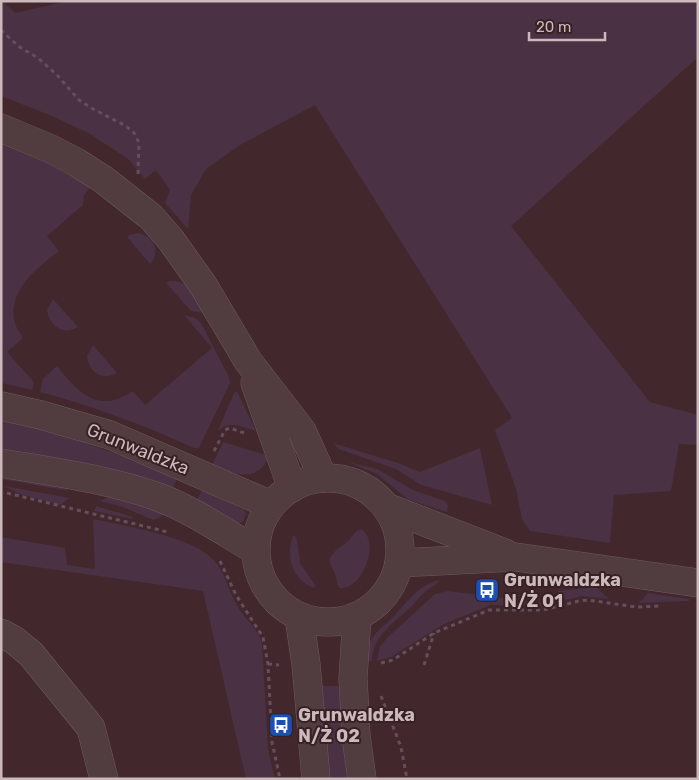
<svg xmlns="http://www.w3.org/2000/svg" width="699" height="780" font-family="Rubik,sans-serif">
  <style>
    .green { fill: #4a3143 }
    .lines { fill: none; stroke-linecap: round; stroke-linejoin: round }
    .minor-casing { stroke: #6f5a5d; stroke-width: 29 }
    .path { stroke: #654f5d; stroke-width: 3; stroke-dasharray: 4 4; stroke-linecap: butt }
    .minor { stroke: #513c3f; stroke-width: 28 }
    .labels { text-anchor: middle; stroke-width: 4; stroke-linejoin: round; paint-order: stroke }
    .street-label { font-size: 18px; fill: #cbb9bb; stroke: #372124 }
    .poi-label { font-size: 18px; font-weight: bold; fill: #cbb9bb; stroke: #372124; text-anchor: start }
  </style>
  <rect width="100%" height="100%" fill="#42282c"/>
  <g class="green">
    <polygon points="1,1 3,1 15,13 67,1 698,1 698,57 511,226 650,402 698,415 698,445 679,444 671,491 614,495 610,543 530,531 522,519 516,489 495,430 512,418 315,105 240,145 206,169 191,195 188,229 165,203 170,190 156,170 145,179 128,159 90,134 52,116 1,96"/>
    <path d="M1 143C34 154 60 169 90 187L84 195 83 205 47 236 59 251C37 268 9 289 14 320 15 326 20 333 23 338L7 352 33 381 34 383 32 390 1 383Z"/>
    <path d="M138 233C153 236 162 251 150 264L127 237 129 235Z"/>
    <path d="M170 281C191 280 195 297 204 313L191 311 166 283Z"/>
    <path d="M53 299 78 327C63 336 49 326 47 310Z"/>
    <path d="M184 315 195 318 201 323 229 377 230 383 199 448H194C143 425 93 406 40 392L43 379 57 366C78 392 98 415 133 391L145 405 212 348Z"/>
    <path d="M93 345 117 373C102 381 89 373 87 356Z"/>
    <path d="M235 391 238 393 256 431C245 428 227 419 219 431L218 430Z"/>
    <path d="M1 420C63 433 120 454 177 479L173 488 145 478 106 467 1 448Z"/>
    <path d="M223 442 269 456C258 484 233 474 212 465Z"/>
    <polygon points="333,443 398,463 420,472 480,448 492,505 421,485 396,469 339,449"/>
    <polygon points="348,462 377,469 413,490 445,501 448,506 447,512 409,500 377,474"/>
    <polygon points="1,476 64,487 69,491 1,479"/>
    <polygon points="4,486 70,498 60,505 20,494"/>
    <polygon points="202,490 244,510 246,513 243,522 238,523 197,500"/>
    <polygon points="109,497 114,497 163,514 159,518 153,520 123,507 100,501"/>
    <polygon points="96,506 133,517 132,519 94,511"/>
    <path d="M93 519C124 526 199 537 217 564 226 576 229 592 237 605 244 619 258 628 262 643L268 749 275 779H246L203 591 1 562V537L65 548 67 565 95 569Z"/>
    <path d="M361 529C381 541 363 590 340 588 336 584 337 579 335 574 334 570 331 567 330 563 328 554 341 547 347 542 353 537 353 532 361 529Z"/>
    <path d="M293 536H295L297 540 300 563 315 585 314 588C293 580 285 558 293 536Z"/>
    <path d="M440 580C436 586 430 587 425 592 420 596 416 602 412 606 395 622 372 636 372 661H366C367 655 367 647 370 642 376 630 386 625 394 616 409 600 418 585 440 580Z"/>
    <polygon points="596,587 609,599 582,596 566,600 557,591"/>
    <polygon points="448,591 551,604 539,606 491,605 444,624 391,657 377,661 380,646 387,638 435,594"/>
    <polygon points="648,593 689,599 689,601 639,603"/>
    <polygon points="321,686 340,686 348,779 329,779"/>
  </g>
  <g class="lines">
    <defs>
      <g id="minor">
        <polyline points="1,128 51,149 76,162 104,180 151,217 171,240 203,285 248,361 302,431 323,478"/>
        <polyline points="255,383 292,488"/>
        <polyline points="1,406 41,415 110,435 271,505"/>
        <path d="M1 463C54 472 108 479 158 497 193 510 224 532 255 550"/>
        <circle cx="328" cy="550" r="72"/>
        <polyline points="386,507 505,553"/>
        <polyline points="399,563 516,557 698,583"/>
        <polyline points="357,616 353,678 356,736 362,779"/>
        <polyline points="299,617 306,664 316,779"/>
        <polyline points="1,633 14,640 31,654 91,728 104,779"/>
      </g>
    </defs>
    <use href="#minor" class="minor-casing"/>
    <g class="path">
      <polyline points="1,30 18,46 38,58 57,75 79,100 93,109 126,126 135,134 139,143 138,174"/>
      <polyline points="214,451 225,430 230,428 244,433"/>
      <polyline points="7,493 168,532"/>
      <polyline points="220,561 236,595 263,637 268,664 272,742 280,779"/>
      <polyline points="381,663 393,660 434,633 489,610 543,610 579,601 588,600 636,607 659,606"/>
      <polyline points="268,664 279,665"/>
      <polyline points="424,665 434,633"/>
      <polyline points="381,696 401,747 407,779"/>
    </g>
    <use href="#minor" class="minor"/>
  </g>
  <defs>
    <symbol id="bus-square" viewBox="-11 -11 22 22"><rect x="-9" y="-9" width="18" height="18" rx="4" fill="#1a4fb4" stroke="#372124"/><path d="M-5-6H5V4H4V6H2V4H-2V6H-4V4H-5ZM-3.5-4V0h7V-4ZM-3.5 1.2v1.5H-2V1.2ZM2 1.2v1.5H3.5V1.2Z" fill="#fff"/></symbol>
  </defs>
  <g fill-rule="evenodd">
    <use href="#bus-square" x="473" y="576" width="28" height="28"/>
    <use href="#bus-square" x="267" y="711" width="28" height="28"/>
  </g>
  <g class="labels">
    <g class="street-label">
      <text transform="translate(138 449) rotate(22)" y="6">Grunwaldzka</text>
    </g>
    <g class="poi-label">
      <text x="504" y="586">Grunwaldzka<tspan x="504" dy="21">N/Ż 01</tspan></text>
      <text x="298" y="721">Grunwaldzka<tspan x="298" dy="21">N/Ż 02</tspan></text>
    </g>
  </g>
  <rect width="699" height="780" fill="none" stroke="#cbb9bb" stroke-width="5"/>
  <path d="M529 32v8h76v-8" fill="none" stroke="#cbb9bb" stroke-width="2.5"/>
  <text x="536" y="32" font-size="15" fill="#cbb9bb" stroke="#372124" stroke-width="4" paint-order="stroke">20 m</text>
</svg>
